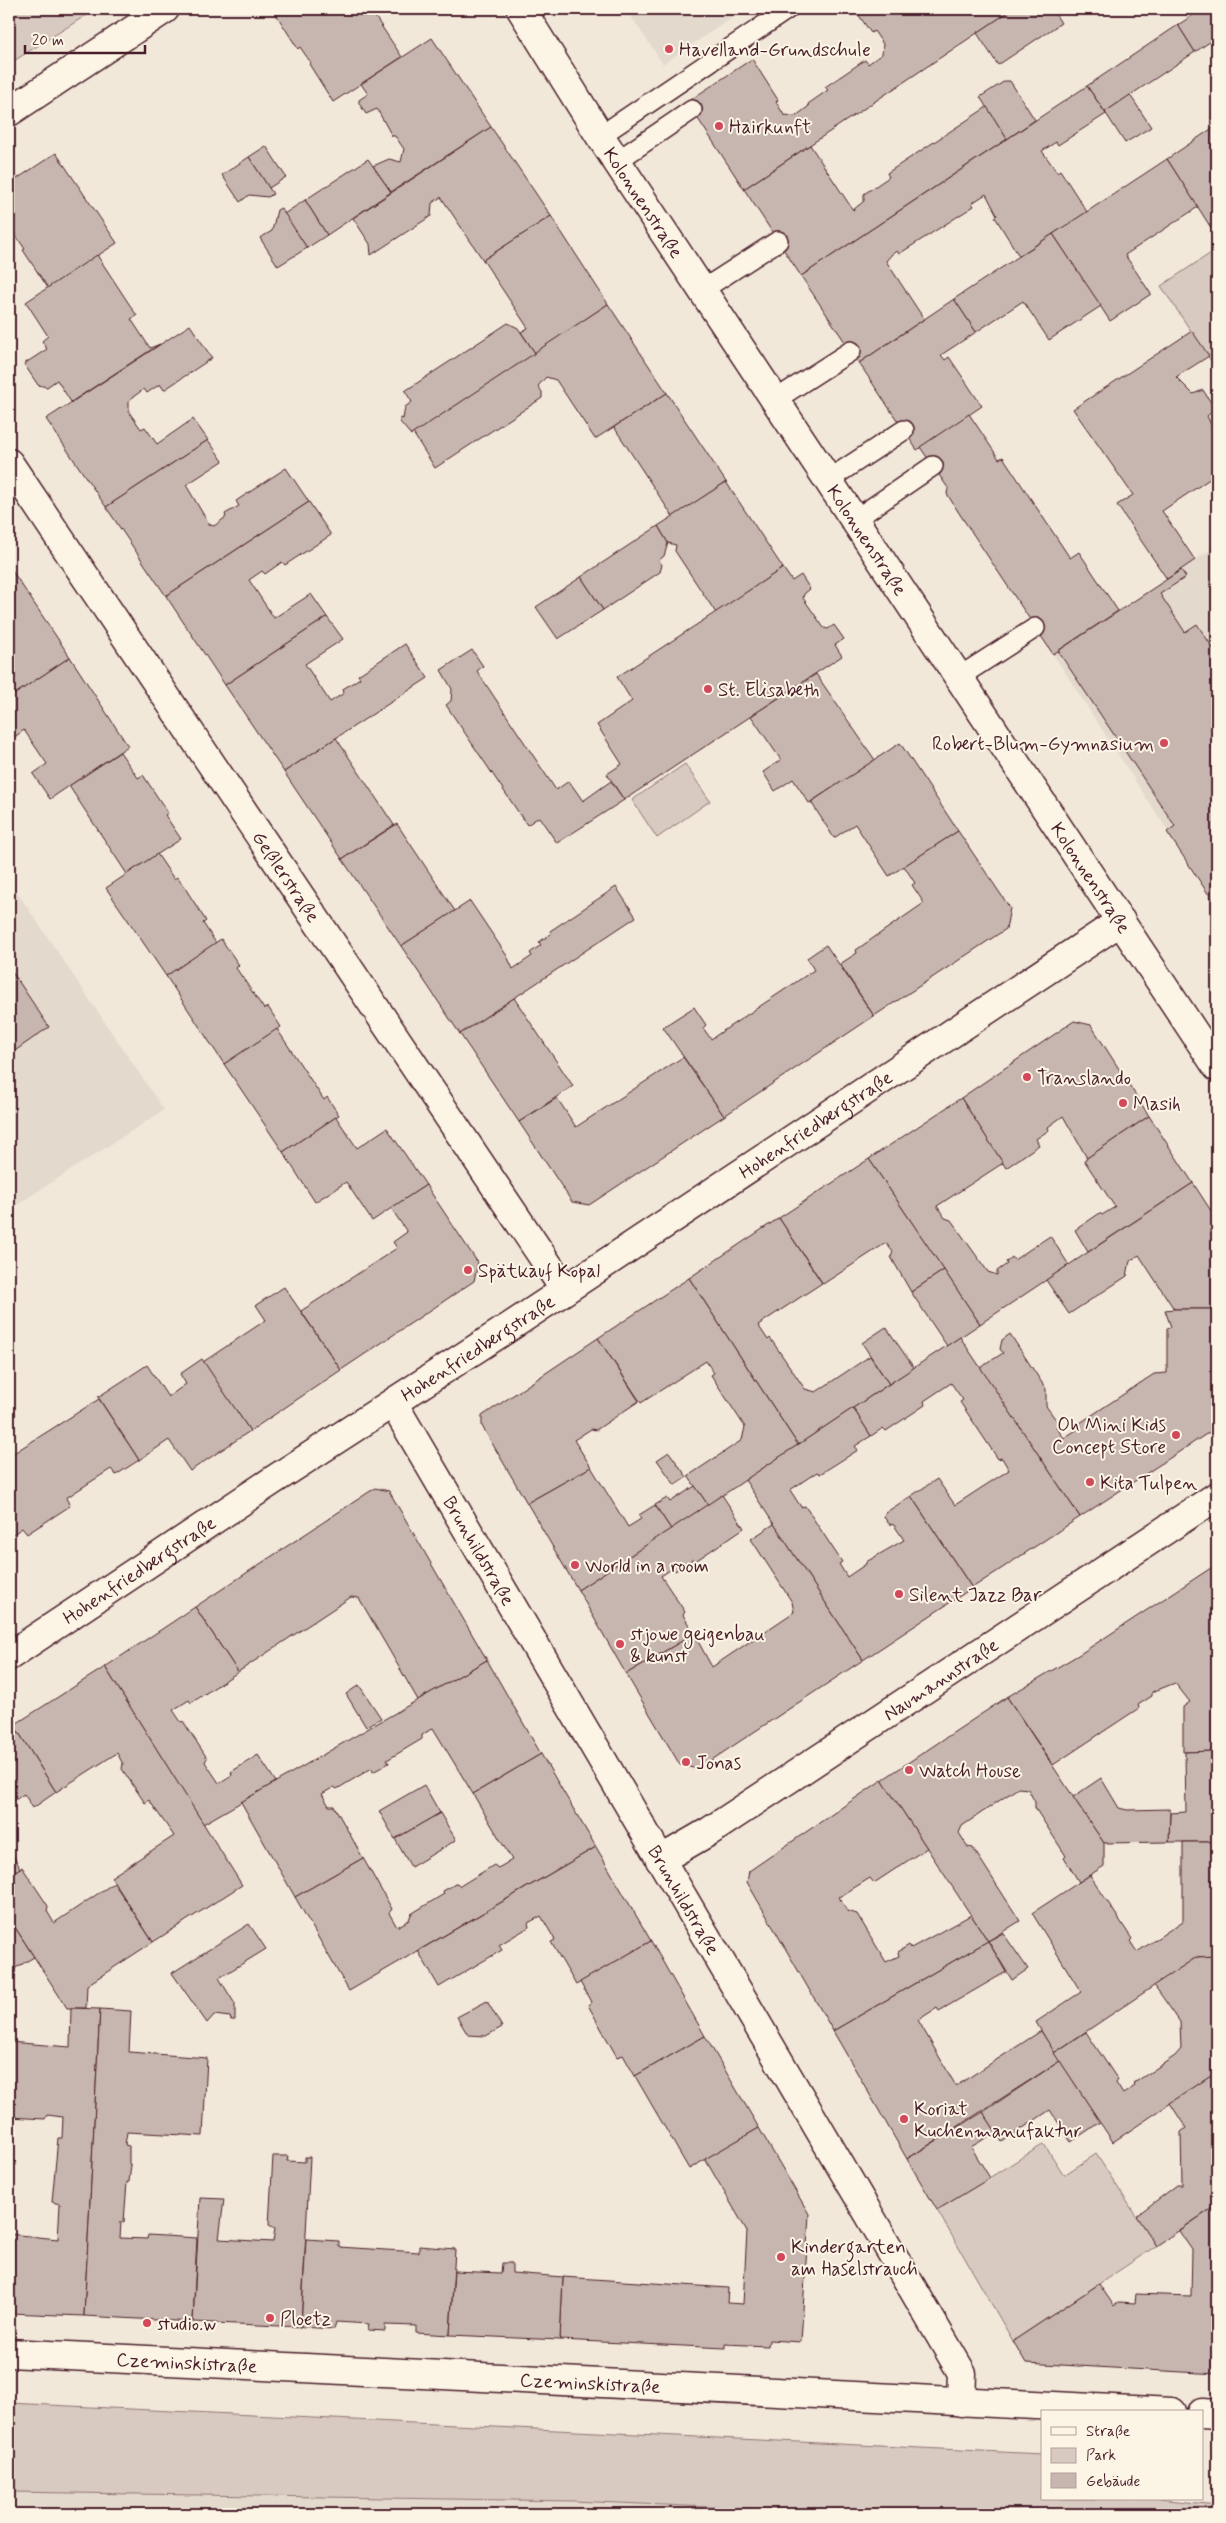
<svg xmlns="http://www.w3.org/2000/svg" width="1226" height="2523" font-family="Mynerve,sans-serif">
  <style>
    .built { fill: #e4d9cd }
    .green { fill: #d8cac0; stroke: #917476 }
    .building { fill: #c7b6af; stroke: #4a1f2b }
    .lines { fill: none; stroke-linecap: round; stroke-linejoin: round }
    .lane-casing { stroke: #4a1f2b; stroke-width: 22 }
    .street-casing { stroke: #4a1f2b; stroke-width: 31 }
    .secondary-casing { stroke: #4a1f2b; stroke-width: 31 }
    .lane { stroke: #fcf5e5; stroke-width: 19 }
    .street { stroke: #fcf5e5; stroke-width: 28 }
    .secondary { stroke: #fcf5e5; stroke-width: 28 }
    .poi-dot { fill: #d1495b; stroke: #fcf5e5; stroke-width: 2 }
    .labels { text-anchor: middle; stroke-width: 4; stroke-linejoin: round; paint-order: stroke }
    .poi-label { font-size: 19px; fill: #4a1f2b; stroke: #fcf5e5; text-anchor: start }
    .street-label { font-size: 19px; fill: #4a1f2b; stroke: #fcf5e5 }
  </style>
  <rect width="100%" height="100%" fill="#f1e8da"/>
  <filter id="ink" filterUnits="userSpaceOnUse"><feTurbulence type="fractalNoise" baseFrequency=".02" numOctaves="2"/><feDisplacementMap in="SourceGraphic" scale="10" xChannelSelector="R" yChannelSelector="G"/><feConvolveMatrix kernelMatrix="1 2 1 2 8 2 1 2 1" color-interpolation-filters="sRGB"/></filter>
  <g filter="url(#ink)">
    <g class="built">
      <polygon points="626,9 745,9 663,64"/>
      <polygon points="1217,545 1217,907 1053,654"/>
      <polygon points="9,880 164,1110 9,1210"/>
      <polygon points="9,2492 573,2501 866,2514 9,2514"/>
    </g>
    <g class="green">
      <polygon points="9,9 96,9 9,64"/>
      <polygon points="1217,249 1217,370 1161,286"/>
      <polygon points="685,764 710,801 657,838 632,800"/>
      <polygon points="1044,2144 1064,2175 1096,2154 1156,2246 1013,2341 937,2210"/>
      <polygon points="9,2403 1042,2454 1042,2499 1158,2499 1217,2505 1217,2514 866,2514 573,2501 9,2492"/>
    </g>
    <g class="building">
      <polygon points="277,9 370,9 402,57 333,102 309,64 311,63 300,47 298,49 274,11"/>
      <polygon points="859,9 1013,9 744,189 687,102 752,59 778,100 776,102 784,115 796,116 809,106 808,104 828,90 825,87 865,60 868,64 882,54 883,44 874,31 871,33 858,14 861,12"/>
      <polygon points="1013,9 1052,9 1061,23 998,65 977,33"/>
      <polygon points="1202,9 1217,9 1217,37 1195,52 1178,25"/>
      <polygon points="1178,25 1195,52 1105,112 1087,86"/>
      <polygon points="432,38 491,127 391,192 373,166 389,159 401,162 404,149 395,136 392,136 377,109 366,114 359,103 359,100 368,94 361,84"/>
      <polygon points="1005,81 1010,81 1035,120 1007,139 980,97"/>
      <polygon points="1087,86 1106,114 1058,145 1056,142 1042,151 1057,172 1060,170 1087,212 1019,256 995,217 997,215 986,194 972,203 974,206 899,254 897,251 892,254 886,261 924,319 859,363 801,276"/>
      <polygon points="1130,95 1151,127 1125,143 1105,112"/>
      <polygon points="987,107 1007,139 801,276 744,189 810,145 853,210 864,201 864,194 889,177 887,173"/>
      <polygon points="1217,125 1217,237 1167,159"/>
      <polygon points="491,127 551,216 483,260 441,197 432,203 431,216 371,255 370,244 353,218"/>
      <polygon points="266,146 286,177 269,188 249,157"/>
      <polygon points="56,153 117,243 48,288 23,250 25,249 14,233 12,234 9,229 9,184"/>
      <polygon points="249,157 273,194 268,197 249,195 240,202 222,175"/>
      <polygon points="368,159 391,192 327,235 305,200"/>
      <polygon points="1167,159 1198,207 1125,255 1151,294 1110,321 1053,234"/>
      <polygon points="305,200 327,235 307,248 284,214"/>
      <polygon points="281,208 307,248 278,266 260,238 272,231 277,210"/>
      <polygon points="551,216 608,304 535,353 521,332 528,328 483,260"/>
      <polygon points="1053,234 1101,306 1049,340 1023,301 976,332 954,299"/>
      <polygon points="97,255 137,316 131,319 150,348 160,344 71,402 57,380 47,387 38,385 24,364 47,349 42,341 48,336 26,302"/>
      <polygon points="954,299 976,332 941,355 945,360 949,357 982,406 917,450 859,363"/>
      <polygon points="608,304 667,393 595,439 556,380 546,377 538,386 542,392 542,398 435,468 413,433"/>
      <polygon points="508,323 518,328 535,353 411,435 400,422 400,418 403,419 405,407 412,402 405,391"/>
      <polygon points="190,325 212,358 164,390 160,384 147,393 144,389 129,400 129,412 141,429 145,427 157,444 193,419 208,440 106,507 46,419"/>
      <polygon points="1192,331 1209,356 1176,377 1193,394 1203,390 1215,409 1207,416 1217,438 1217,474 1162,511 1195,560 1167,579 1117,505 1133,495 1073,409"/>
      <polygon points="667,393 726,482 673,517 614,427"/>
      <polygon points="969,414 999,459 1003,457 1070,558 1079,552 1118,611 1053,654 961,516 947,494 948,488 920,447"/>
      <polygon points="208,440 223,461 186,485 209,524 214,526 226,517 225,514 239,506 236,501 286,468 309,502 166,596 106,507"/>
      <polygon points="726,482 783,568 716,613 675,551 676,545 668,543 658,526"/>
      <polygon points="309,502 331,535 285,565 282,562 265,574 262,571 249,580 274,618 311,594 327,617 225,685 166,596"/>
      <polygon points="658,526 668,543 664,556 659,560 662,565 660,572 603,610 581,577"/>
      <polygon points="783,568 792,581 801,575 810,589 804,594 803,598 824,628 828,629 834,625 844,639 835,645 842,656 624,800 607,774 622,764 597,725 632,701 617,677"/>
      <polygon points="11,569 70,657 9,698 9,570"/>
      <polygon points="1181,570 1186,577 1160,594 1185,632 1197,624 1217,654 1217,742 1211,746 1217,756 1217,907 1167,832 1175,826 1058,651"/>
      <polygon points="581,577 603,610 558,639 536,607"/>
      <polygon points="327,617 343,639 305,664 330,702 344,693 343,689 360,678 358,675 405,644 428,678 284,772 225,685"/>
      <polygon points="472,650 483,666 477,671 556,790 569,781 583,801 611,781 624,800 557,843 539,817 527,825 446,705 451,701 452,689 441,670"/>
      <polygon points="70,657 128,746 50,799 33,774 47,764 24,730 12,739 13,741 9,744 9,698"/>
      <polygon points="816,674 875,760 809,803 793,779 775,791 763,772 781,760 751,716"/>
      <polygon points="336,738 394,825 342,859 284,772"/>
      <polygon points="900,743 958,831 889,876 855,824 834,838 811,802"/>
      <polygon points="120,752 138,778 143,775 168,813 165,815 181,839 127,874 69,786"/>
      <polygon points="397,824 455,911 401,946 342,859"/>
      <polygon points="958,831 1010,908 1006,929 874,1016 840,964 857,953 856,950 924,903 912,885 915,883 904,866"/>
      <polygon points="157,854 174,879 177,877 185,888 206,921 203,923 216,943 166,976 106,888"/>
      <polygon points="616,887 636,917 460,1034 401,946 470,901 507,956 513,969 532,956 530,953 541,945 539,942 551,934 550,931"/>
      <polygon points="221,939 239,965 236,968 264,1009 268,1007 281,1027 224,1064 166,976"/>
      <polygon points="826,945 874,1016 724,1116 663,1027 694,1007 706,1025 703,1028 711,1039 814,970 807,958"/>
      <polygon points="9,967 49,1027 9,1055"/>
      <polygon points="514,998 573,1086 519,1122 460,1034"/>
      <polygon points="1074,1021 1091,1025 1149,1116 1087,1158 1063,1116 1048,1127 1049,1130 1036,1139 1039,1145 1006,1168 961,1098"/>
      <polygon points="277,1029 324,1100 327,1097 339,1115 283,1152 224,1064"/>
      <polygon points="683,1057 724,1116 589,1205 572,1202 519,1122 557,1098 576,1127"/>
      <polygon points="961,1098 1003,1163 937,1206 945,1218 951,1220 988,1272 997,1275 997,1271 1007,1264 1006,1262 1012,1257 1014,1260 1050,1236 1069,1265 980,1324 869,1159"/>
      <polygon points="1149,1116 1193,1183 1088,1252 1075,1230 1100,1213 1102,1215 1115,1207 1084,1160"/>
      <polygon points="336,1117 357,1148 387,1128 426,1185 372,1221 346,1182 315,1202 283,1152"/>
      <polygon points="869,1159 944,1270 911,1292 891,1257 893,1252 886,1243 823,1284 779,1218"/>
      <polygon points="1193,1183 1217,1220 1217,1309 1174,1309 1139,1255 1130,1261 1127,1276 1069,1314 1046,1280"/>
      <polygon points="426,1185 478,1263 474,1281 341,1370 301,1311 397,1248 393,1242 407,1232 391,1208"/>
      <polygon points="779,1218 822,1283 758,1325 768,1340 770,1338 805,1389 816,1392 870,1356 889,1384 798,1445 689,1278"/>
      <polygon points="944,1270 980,1324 947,1346 911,1292"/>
      <polygon points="689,1278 798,1445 708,1505 688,1476 742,1440 745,1427 711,1375 714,1373 706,1361 641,1403 598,1338"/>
      <polygon points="284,1287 341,1370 250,1431 203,1362 266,1320 256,1305"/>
      <polygon points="1174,1309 1217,1309 1217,1427 1080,1517 980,1368 1003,1353 1000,1349 1002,1340 1010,1334 1046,1389 1046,1406 1059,1424 1056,1427 1064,1438 1081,1427 1080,1423 1154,1374 1167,1373 1167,1328 1171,1327 1165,1310"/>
      <polygon points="886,1327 914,1368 889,1384 862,1343"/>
      <polygon points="960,1337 1080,1517 972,1588 911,1496 937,1479 955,1505 1009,1470 1002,1458 998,1459 960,1402 963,1400 951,1383 924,1401 925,1405 886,1431 883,1428 871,1436 853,1408"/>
      <polygon points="598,1338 639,1401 596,1430 591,1429 574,1440 591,1467 527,1503 482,1426 482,1416"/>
      <polygon points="202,1359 250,1431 190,1471 169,1440 139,1460 98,1397 147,1365 168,1397 186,1384 180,1374"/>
      <polygon points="99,1399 139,1460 116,1475 111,1469 89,1483 66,1498 70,1506 27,1534 22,1528 9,1537 9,1456"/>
      <polygon points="853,1408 871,1436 855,1446 858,1450 820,1474 817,1472 790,1490 801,1507 805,1506 842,1562 839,1564 847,1577 866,1564 866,1562 904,1540 894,1525 889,1524 884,1517 885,1513 911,1496 972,1588 863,1660 745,1480"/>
      <polygon points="669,1452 687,1477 675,1485 657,1460"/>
      <polygon points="591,1467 628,1527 641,1519 639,1515 655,1505 671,1529 578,1590 527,1503"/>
      <polygon points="695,1486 708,1505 671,1529 655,1505 667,1498 670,1502"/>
      <polygon points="375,1488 389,1491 487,1660 418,1700 359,1598 351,1597 238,1672 195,1607"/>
      <polygon points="722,1495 744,1528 694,1562 693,1559 675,1571 673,1568 661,1576 685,1612 683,1615 694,1634 626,1674 578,1590"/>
      <polygon points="774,1524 863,1660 698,1769 680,1765 626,1674 694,1634 712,1667 794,1612 792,1602 751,1539"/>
      <polygon points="1217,1564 1217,1751 1183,1752 1183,1707 1190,1702 1175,1683 1152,1692 1152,1696 1138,1705 1139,1708 1053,1765 1007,1697 1080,1654"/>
      <polygon points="195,1607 238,1672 191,1703 189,1700 173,1710 181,1722 183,1721 207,1758 205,1762 219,1783 232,1775 231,1772 258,1755 276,1782 203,1824 105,1667"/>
      <polygon points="487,1660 541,1754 473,1794 433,1728 422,1735 422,1739 387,1760 389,1763 373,1772 372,1768 337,1789 334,1787 322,1794 329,1806 334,1806 363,1858 295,1897 241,1802"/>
      <polygon points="105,1667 242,1885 153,1942 111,1877 174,1836 149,1800 145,1803 122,1769 123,1764 117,1753 56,1792 14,1725"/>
      <polygon points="359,1685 381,1718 366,1727 346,1694"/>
      <polygon points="1007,1697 1104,1843 1104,1866 1079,1882 1064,1858 1066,1856 1035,1808 1035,1802 1028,1789 1018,1788 962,1826 959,1833 968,1847 973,1848 1020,1921 988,1941 882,1780"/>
      <polygon points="14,1725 56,1792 33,1808 24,1794 12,1802 9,1800 9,1729"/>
      <polygon points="1217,1751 1217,1842 1169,1842 1170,1813 1186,1812 1185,1752"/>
      <polygon points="541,1754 596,1847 349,1991 295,1897 363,1858 392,1909 389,1913 397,1927 409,1920 411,1914 444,1894 443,1891 457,1883 460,1886 494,1865 498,1868 512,1860 473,1794"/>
      <polygon points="1101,1778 1119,1808 1127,1810 1170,1809 1169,1842 1104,1843 1073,1797"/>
      <polygon points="882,1780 927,1848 874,1883 870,1878 839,1897 847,1911 857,1914 886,1962 899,1956 898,1952 909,1945 911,1948 971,1915 988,1941 833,2031 747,1882 749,1871"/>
      <polygon points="424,1785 440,1813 395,1839 379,1811"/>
      <polygon points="440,1813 456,1840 411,1867 395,1839"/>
      <polygon points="1183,1842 1217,1842 1217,1956 1197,1957 1054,2053 1036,2022 1081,1992 1032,1913 1090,1875 1132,1939 1130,1941 1137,1952 1183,1921"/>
      <polygon points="9,1847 20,1868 9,1875"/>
      <polygon points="596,1847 651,1941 576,1985 551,1942 555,1940 541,1916 528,1923 529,1927 499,1945 502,1950 439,1987 418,1951"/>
      <polygon points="22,1867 48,1906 47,1911 54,1923 114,1883 153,1942 87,1985 86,2008 67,2008 9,1918 9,1875"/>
      <polygon points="9,1918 34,1957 9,1972"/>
      <polygon points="249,1924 266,1949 219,1978 235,2004 235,2020 231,2020 230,2017 214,2015 207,2023 172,1973"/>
      <polygon points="1003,1933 1028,1969 1012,1980 988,1941"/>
      <polygon points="651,1941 705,2036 635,2076 623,2055 617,2057 588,2005 591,2002 580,1982"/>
      <polygon points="988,1941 1006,1972 939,2011 937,2008 918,2020 956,2086 1041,2031 1060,2061 907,2159 833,2031"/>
      <polygon points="1217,1956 1217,2072 1113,2142 1054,2053 1086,2032 1118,2080 1116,2083 1123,2094 1135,2086 1134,2083 1175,2056 1181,2049 1180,2022 1154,1985 1197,1957"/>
      <polygon points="487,2001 502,2027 486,2036 468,2035 457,2017"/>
      <polygon points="71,2008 100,2009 84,2316 9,2313 9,2234 58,2239 60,2204 52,2202 58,2138 62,2138 63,2117 47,2115 45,2119 9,2117 9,2042 70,2047"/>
      <polygon points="100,2009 131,2011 129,2052 207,2058 203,2136 127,2132 125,2145 129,2146 129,2164 131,2165 129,2182 127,2182 124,2222 121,2222 120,2238 147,2239 148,2235 197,2238 193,2322 84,2316"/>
      <polygon points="705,2036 759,2128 689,2169 635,2076"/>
      <polygon points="1060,2061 1100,2122 1071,2142 1050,2110 1002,2142 983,2112"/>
      <polygon points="1217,2072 1217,2205 1156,2246 1136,2216 1177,2185 1182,2185 1181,2132 1186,2128 1170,2103"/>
      <polygon points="983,2112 996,2132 971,2147 990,2178 937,2210 907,2159"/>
      <polygon points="759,2128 809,2214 801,2342 769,2340 768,2346 725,2344 725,2348 560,2340 563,2277 728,2288 727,2303 743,2304 747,2231 705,2159"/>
      <polygon points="273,2156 288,2156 287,2161 305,2162 305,2157 310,2157 301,2327 193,2322 200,2198 224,2199 219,2239 273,2242 275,2228 269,2225"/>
      <polygon points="1217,2205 1217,2374 1026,2363 1013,2341 1099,2284 1114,2306 1119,2302 1135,2303 1136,2294 1191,2296 1192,2250 1179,2231"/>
      <polygon points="306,2239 339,2241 339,2247 386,2250 419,2252 419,2246 455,2249 450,2335 416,2333 416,2326 385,2325 385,2331 368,2330 369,2324 336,2322 334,2329 301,2327"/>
      <polygon points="502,2263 512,2263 512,2273 563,2277 560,2340 450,2335 454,2271 501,2273"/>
    </g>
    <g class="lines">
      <defs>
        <g id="lane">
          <polyline points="600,136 788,9"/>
          <polyline points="617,161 692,110"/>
          <polyline points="702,290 778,241"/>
          <polyline points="775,400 851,351"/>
          <polyline points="828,480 904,430"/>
          <polyline points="854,520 933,466"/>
          <polyline points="959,677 1035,628"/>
        </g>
        <g id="street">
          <polyline points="9,112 165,9"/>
          <path id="s1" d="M9 463 565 1290"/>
          <path id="s2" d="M393 1403 962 2373 961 2402"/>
          <path id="s3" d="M9 1656 275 1479 514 1324 1121 921"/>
          <path id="s4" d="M660 1860 710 1831 1217 1496"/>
          <path id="s5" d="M9 2353 1172 2412"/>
          <polyline points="1202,2413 1217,2414"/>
        </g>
        <g id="secondary">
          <path id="s6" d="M521 9 600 136 1217 1067"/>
        </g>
      </defs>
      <use href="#lane" class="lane-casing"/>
      <use href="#street" class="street-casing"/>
      <use href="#secondary" class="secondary-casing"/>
      <use href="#lane" class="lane"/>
      <use href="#street" class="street"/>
      <use href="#secondary" class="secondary"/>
    </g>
  </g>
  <g class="poi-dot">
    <circle cx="669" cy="49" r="5"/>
    <circle cx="719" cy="126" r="5"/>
    <circle cx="708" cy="689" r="5"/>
    <circle cx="1164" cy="743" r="5"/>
    <circle cx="1027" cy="1077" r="5"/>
    <circle cx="1123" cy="1103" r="5"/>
    <circle cx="468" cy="1270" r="5"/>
    <circle cx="1176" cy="1435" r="5"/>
    <circle cx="1090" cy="1482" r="5"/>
    <circle cx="575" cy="1565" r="5"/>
    <circle cx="899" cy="1594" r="5"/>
    <circle cx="620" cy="1644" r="5"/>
    <circle cx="686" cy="1762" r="5"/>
    <circle cx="909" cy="1770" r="5"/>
    <circle cx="904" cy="2119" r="5"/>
    <circle cx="781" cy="2257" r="5"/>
    <circle cx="270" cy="2318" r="5"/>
    <circle cx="147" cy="2323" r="5"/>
  </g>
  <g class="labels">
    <g class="poi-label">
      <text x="679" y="56">Havelland-Grundschule</text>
      <text x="729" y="133">Hairkunft</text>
      <text x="718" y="696">St. Elisabeth</text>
      <text x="1154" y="750" text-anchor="end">Robert-Blum-Gymnasium</text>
      <text x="1037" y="1084">Translando</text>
      <text x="1133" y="1110">Masih</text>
      <text x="478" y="1277">Spätkauf Kopal</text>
      <text x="1166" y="1431" text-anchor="end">Oh Mini Kids<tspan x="1166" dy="22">Concept Store</tspan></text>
      <text x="1100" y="1489">Kita Tulpen</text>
      <text x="585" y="1572">World in a room</text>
      <text x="909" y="1601">Silent Jazz Bar</text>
      <text x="630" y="1640">stjowe geigenbau<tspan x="630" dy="22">&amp; kunst</tspan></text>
      <text x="696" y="1769">Jonas</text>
      <text x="919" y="1777">Watch House</text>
      <text x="914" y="2115">Koriat<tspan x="914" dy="22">Kuchenmanufaktur</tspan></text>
      <text x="791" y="2253">Kindergarten<tspan x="791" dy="22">am Haselstrauch</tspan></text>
      <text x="280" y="2325">Ploetz</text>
      <text x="157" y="2330">studio.w</text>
    </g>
    <g class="street-label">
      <text dy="7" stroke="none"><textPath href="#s6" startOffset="229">Kolonnenstraße</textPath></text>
      <text dy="7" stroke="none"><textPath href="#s6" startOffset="634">Kolonnenstraße</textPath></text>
      <text dy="7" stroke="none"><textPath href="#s6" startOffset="1039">Kolonnenstraße</textPath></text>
      <text dy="7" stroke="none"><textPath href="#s1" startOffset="498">Geßlerstraße</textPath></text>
      <text dy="7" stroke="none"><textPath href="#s3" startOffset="966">Hohenfriedbergstraße</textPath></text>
      <text dy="7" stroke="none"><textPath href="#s3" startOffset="561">Hohenfriedbergstraße</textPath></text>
      <text dy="7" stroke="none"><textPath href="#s2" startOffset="171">Brunhildstraße</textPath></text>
      <text dy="7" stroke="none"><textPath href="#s3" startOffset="156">Hohenfriedbergstraße</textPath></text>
      <text dy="7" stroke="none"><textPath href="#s4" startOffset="334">Naumannstraße</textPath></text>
      <text dy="7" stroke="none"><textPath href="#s2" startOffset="576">Brunhildstraße</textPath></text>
      <text dy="7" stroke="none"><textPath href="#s5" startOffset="178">Czeminskistraße</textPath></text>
      <text dy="7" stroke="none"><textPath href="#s5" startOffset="582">Czeminskistraße</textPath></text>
    </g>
  </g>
  <rect width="1226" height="2523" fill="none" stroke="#fcf5e5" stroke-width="30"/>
  <rect x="15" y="15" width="1196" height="2493" fill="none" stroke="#4a1f2b" stroke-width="2" filter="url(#ink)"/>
  <rect x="1041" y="2410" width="162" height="90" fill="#fcf5e5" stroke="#b59f9b"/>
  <rect x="1051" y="2427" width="25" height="8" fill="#fcf5e5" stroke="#b59f9b"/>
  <text x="1086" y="2436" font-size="15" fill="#4a1f2b">Straße</text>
  <rect x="1051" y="2448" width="25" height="15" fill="#d8cac0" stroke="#b59f9b"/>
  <text x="1086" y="2460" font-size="15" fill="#4a1f2b">Park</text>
  <rect x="1051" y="2473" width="25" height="15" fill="#c7b6af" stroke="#b59f9b"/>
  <text x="1086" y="2486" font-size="15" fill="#4a1f2b">Gebäude</text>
  <path d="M25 45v8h120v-8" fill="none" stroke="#4a1f2b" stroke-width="2.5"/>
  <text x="32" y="45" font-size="15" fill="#4a1f2b" stroke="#fcf5e5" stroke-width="4" paint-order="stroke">20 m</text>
</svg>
